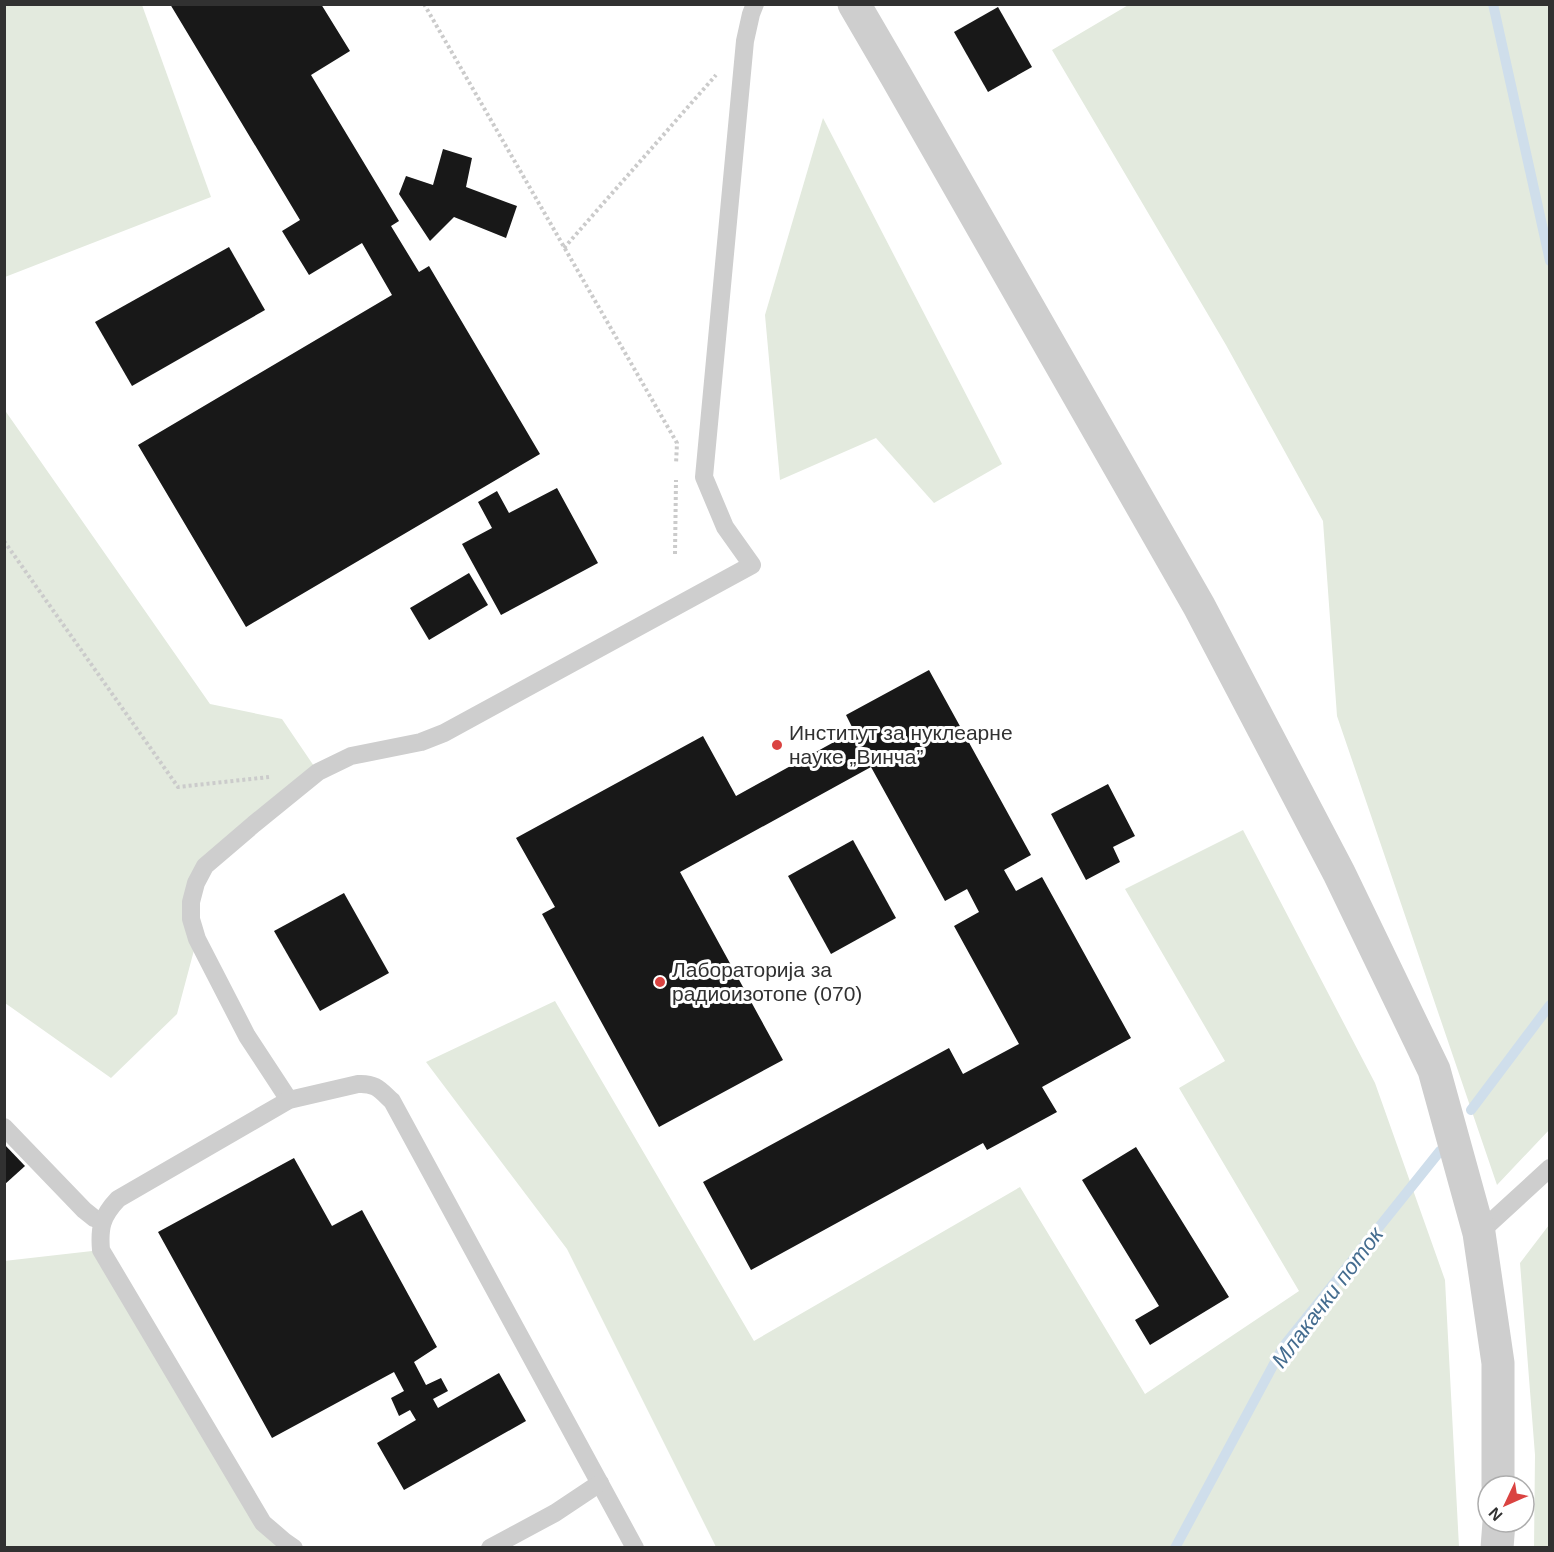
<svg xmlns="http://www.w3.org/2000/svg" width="1554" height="1552" font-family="Helvetica,sans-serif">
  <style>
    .green { fill: #e3eade }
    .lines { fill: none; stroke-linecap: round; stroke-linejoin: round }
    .stream { stroke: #cfdeeb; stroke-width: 10 }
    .building { fill: #181818 }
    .path { stroke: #cbcbcb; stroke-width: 4; stroke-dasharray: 3 3; stroke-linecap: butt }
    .lane { stroke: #cecece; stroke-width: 18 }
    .street { stroke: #cecece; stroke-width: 33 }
    .poi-dot { fill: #da4341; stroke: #fff; stroke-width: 2 }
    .labels { text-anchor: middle; stroke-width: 6; stroke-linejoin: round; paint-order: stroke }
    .poi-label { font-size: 21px; fill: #313131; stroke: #fff; text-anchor: start }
    .water-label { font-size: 22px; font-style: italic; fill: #446c8f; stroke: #fff }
  </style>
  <rect width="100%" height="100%" fill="#fff"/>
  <g class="green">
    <polygon points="5,4 142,5 211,197 5,277"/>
    <polygon points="1130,4 1549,5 1550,1129 1497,1185 1337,716 1323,521 1226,345 1052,50"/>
    <polygon points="823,118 1002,464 934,503 876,438 780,480 765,315"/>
    <polygon points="4,409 210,704 282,719 318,772 196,883 197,939 177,1014 111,1078 5,1003"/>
    <polygon points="1243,830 1375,1083 1445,1280 1459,1547 716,1547 567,1249 426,1062 555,1001 754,1341 1020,1187 1145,1394 1299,1291 1179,1088 1225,1061 1125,889"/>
    <polygon points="1549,1225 1550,1547 1534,1548 1535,1455 1520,1263"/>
    <polygon points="101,1250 263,1523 294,1547 5,1547 4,1261"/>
  </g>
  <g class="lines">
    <g class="stream">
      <polyline points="1493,4 1550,261"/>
      <polyline points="1471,1110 1550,1005"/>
      <polyline points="1175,1548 1283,1347 1440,1151"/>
    </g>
  </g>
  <g class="building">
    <polygon points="170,4 321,4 350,51 311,75 399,221 391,226 419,272 429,266 540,454 246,627 138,445 392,295 362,243 309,275 282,231 300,220"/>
    <polygon points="998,7 1032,67 988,92 954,32"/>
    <polygon points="443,149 472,158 466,187 517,206 506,238 454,217 430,241 399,194 406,176 433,185"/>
    <polygon points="229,247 265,310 132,386 95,322"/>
    <polygon points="557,488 598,563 501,615 462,544 492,528 478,502 497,491 509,513"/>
    <polygon points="469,573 488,605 429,640 410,608"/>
    <polygon points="929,670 1031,855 1004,870 1016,891 1042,877 1131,1038 1042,1087 1057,1112 987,1150 983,1143 751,1270 703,1182 949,1048 963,1074 1019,1044 954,926 979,912 967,889 945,901 871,767 680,872 783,1060 659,1127 542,914 555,907 516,838 703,736 736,796 854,731 846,715"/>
    <polygon points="1108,784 1135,836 1113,847 1120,862 1086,880 1051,814"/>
    <polygon points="853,840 896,918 831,954 788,876"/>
    <polygon points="344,893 389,973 320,1011 274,931"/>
    <polygon points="4,1144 25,1166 4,1185"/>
    <polygon points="1136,1147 1229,1297 1150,1345 1135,1320 1159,1306 1082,1180"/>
    <polygon points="294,1158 332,1226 362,1210 437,1347 414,1362 426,1385 441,1378 448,1391 433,1399 438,1408 499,1373 526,1421 404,1490 377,1443 416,1420 410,1410 399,1416 391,1398 404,1391 394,1372 272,1438 158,1232"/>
  </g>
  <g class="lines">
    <g class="path">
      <polyline points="424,4 677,443 676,464"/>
      <polyline points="564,248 716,75"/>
      <polyline points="4,541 178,787 269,777"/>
      <polyline points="675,554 676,480"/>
    </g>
    <g class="lane">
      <polyline points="289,1100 247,1036 197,939 191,919 191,902 196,883 205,866 254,824 318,772 351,756 421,742 444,733 752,565 725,527 704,477 745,41 751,14 755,4"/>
      <polyline points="4,1127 84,1210 94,1218 103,1221"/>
      <polyline points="1479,1233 1550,1168"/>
      <path d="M294 1548 284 1541 263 1523 101 1250C99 1227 102 1216 118 1199L289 1100 358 1084C376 1083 380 1090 392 1101L635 1548"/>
      <polyline points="490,1548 555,1513 600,1483"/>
    </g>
    <g class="street">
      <polyline points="854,4 896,76 1199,606 1339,873 1434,1070 1479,1233 1498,1363 1498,1486"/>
      <polyline points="1497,1548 1499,1522"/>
    </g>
  </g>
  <g class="poi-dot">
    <circle cx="777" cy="745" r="6"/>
    <circle cx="660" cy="982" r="6"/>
  </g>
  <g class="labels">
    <g class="poi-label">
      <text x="789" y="740">Институт за нуклеарне<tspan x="789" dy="24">науке „Винча”</tspan></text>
      <text x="672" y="977">Лабораторија за<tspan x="672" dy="24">радиоизотопе (070)</tspan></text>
    </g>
    <g class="water-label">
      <text transform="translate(1327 1297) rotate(-53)" y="8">Млакачки поток</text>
    </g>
  </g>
  <rect width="1554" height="1552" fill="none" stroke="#313131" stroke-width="12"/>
  <g transform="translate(1506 1504) rotate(226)"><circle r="28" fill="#ffffff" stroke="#adadad" stroke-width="1.5"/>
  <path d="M0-4.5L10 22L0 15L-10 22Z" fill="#da4341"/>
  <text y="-9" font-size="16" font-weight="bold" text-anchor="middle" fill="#313131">N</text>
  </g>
</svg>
